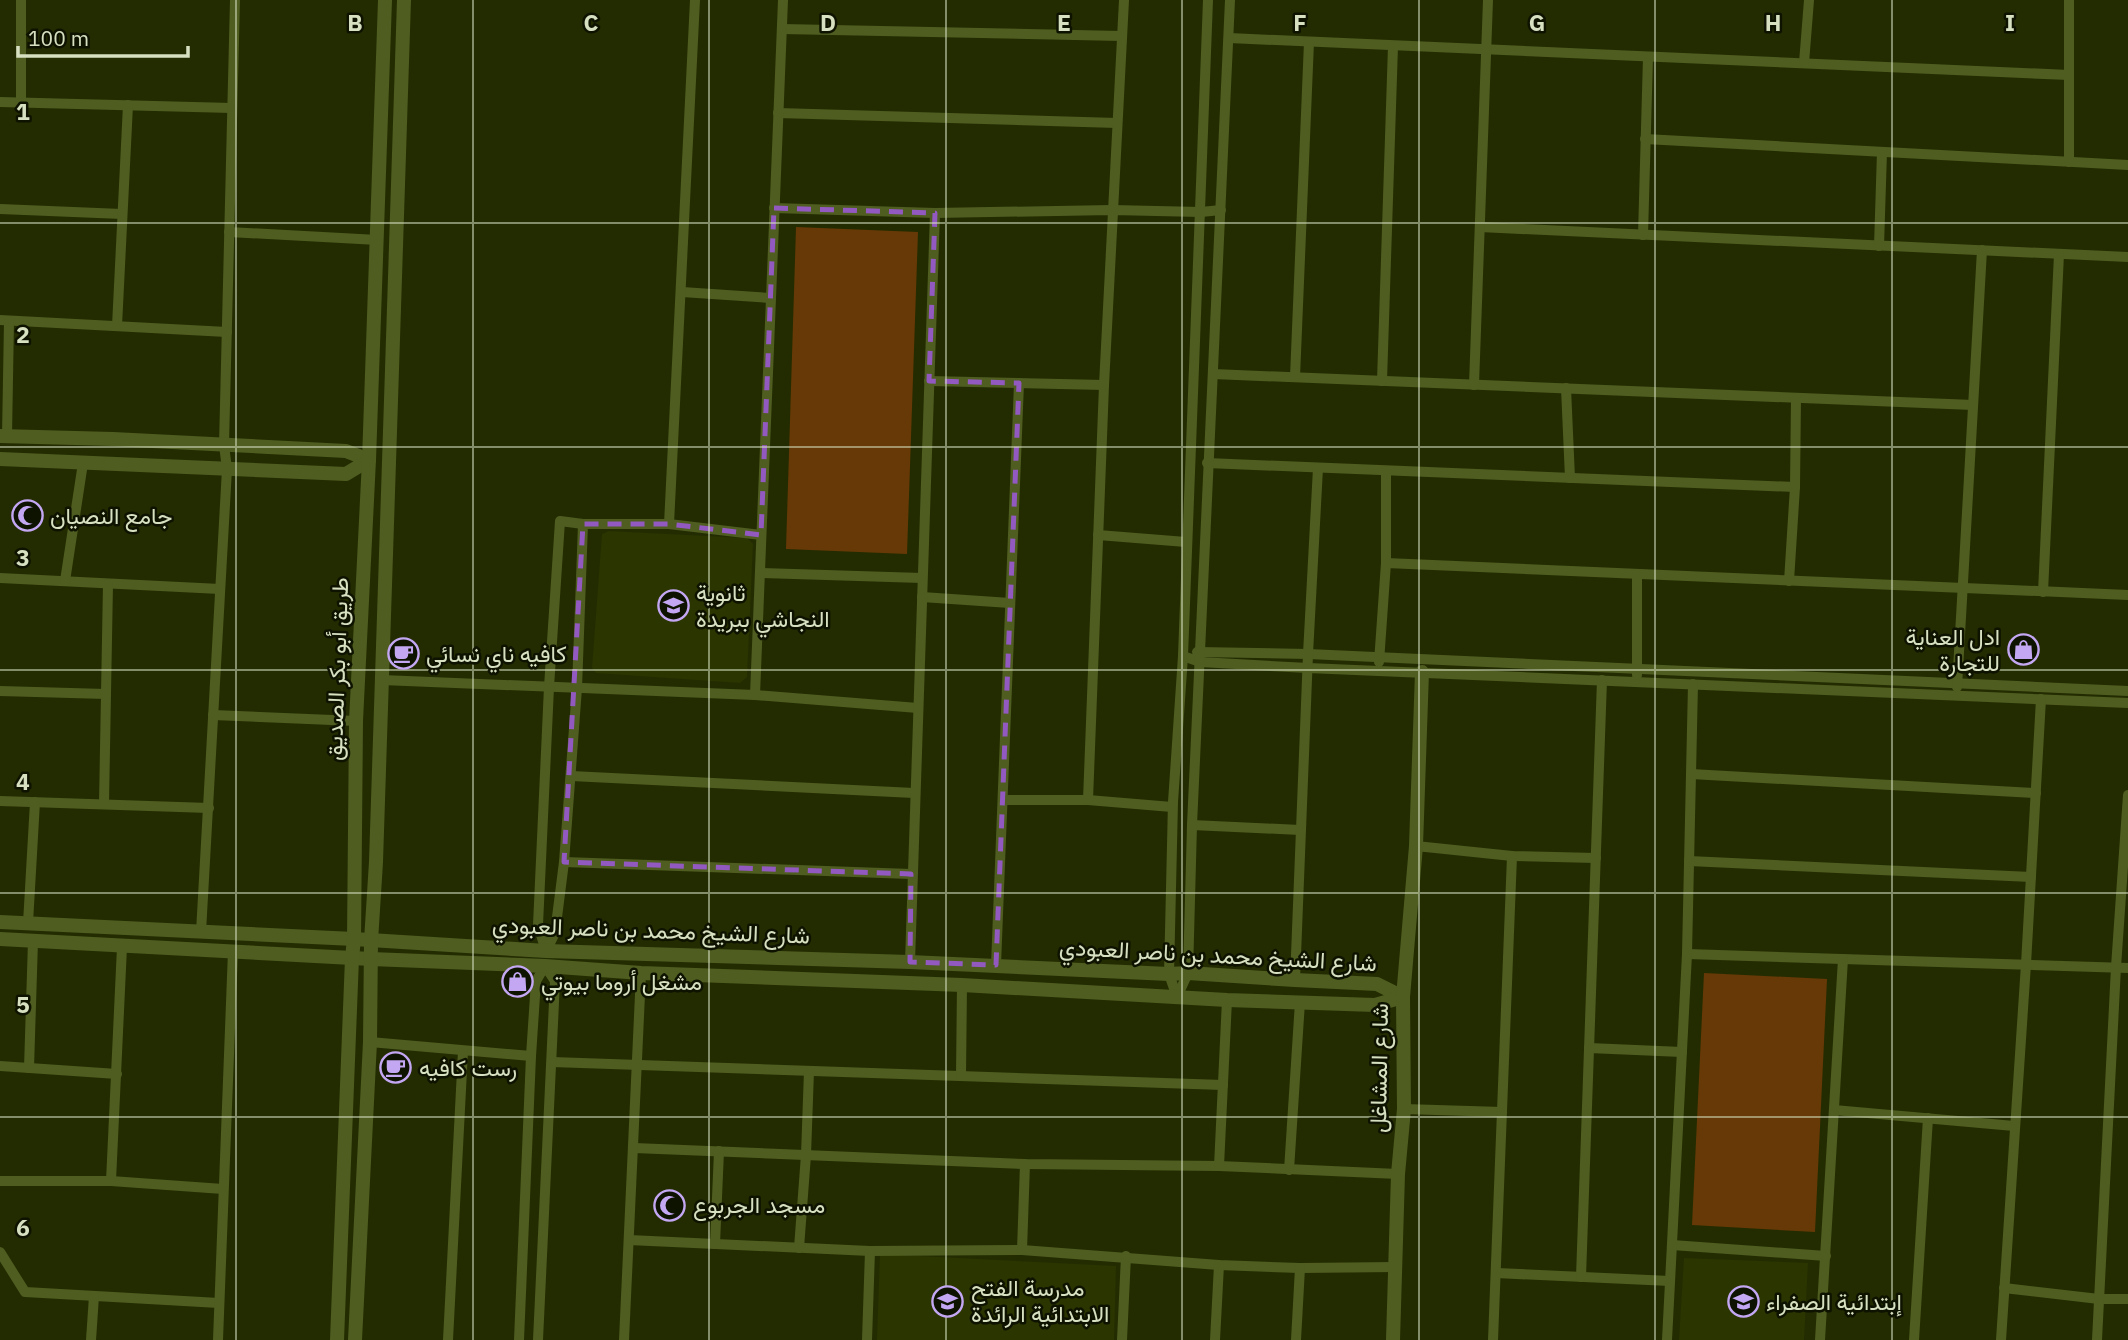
<svg xmlns="http://www.w3.org/2000/svg" width="2128" height="1340" font-family="'IBM Plex Sans',Vazirmatn,sans-serif">
  <style>
    .built { fill: #2a3500 }
    .green { fill: #673906 }
    .lines { fill: none; stroke-linecap: round; stroke-linejoin: round }
    .street { stroke: #4f5d21; stroke-width: 10 }
    .secondary { stroke: #4f5d21; stroke-width: 14 }
    .marked { fill: none; stroke: #9259c0; stroke-width: 5; stroke-dasharray: 14 9; stroke-linejoin: round }
    .grid { fill: none; stroke: #d7e0c1; stroke-width: 2; stroke-opacity: 0.55 }
    .labels { text-anchor: middle; stroke-width: 5; stroke-linejoin: round; paint-order: stroke }
    .poi-label { font-size: 23px; fill: #d7e0c1; stroke: #0e1300; text-anchor: start }
    .street-label { font-size: 23px; fill: #d7e0c1; stroke: #0e1300 }
    .grid-label { font-size: 23px; text-anchor: middle; font-weight: bold; fill: #d7e0c1; stroke: #0e1300; stroke-width: 5; stroke-linejoin: round; paint-order: stroke }
  </style>
  <rect width="100%" height="100%" fill="#232c00"/>
  <g class="built">
    <polygon points="609,531 747,538 753,544 747,677 740,683 596,673 592,668 602,534"/>
    <polygon points="880,1254 1116,1266 1114,1340 877,1340"/>
    <polygon points="1684,1258 1808,1263 1804,1340 1679,1340"/>
  </g>
  <g class="green">
    <polygon points="796,227 918,232 907,554 786,549"/>
    <polygon points="1704,973 1827,979 1815,1232 1692,1225"/>
  </g>
  <g class="lines">
    <g class="street">
      <polyline points="782,29 1122,36"/>
      <polyline points="1229,38 2069,75"/>
      <polyline points="1804,63 1809,0"/>
      <polyline points="0,102 232,108"/>
      <polyline points="21,102 21,0"/>
      <polyline points="778,113 1117,123"/>
      <polyline points="1645,139 2128,165"/>
      <polyline points="2069,162 2069,0"/>
      <polyline points="774,208 935,213 1112,210 1201,212 1221,210"/>
      <polyline points="0,209 122,214"/>
      <polyline points="1480,227 2128,257"/>
      <polyline points="229,232 378,240"/>
      <polyline points="1643,235 1648,57"/>
      <polyline points="1879,246 1882,152"/>
      <polyline points="682,292 771,298"/>
      <polyline points="0,320 227,332"/>
      <polyline points="117,326 128,105"/>
      <polyline points="1213,374 1973,405"/>
      <polyline points="1295,377 1309,42"/>
      <polyline points="929,381 1104,385"/>
      <polyline points="1382,381 1393,46"/>
      <polyline points="1474,385 1488,0"/>
      <polyline points="1566,388 1570,478"/>
      <polyline points="7,436 9,321"/>
      <polyline points="1207,463 1795,487"/>
      <polyline points="669,524 695,0"/>
      <polyline points="1098,535 1186,542"/>
      <polyline points="1386,563 2128,595"/>
      <polyline points="760,573 922,578"/>
      <polyline points="0,578 220,589"/>
      <polyline points="65,581 83,463"/>
      <polyline points="1789,581 1795,487 1796,398"/>
      <polyline points="2043,592 2059,254"/>
      <polyline points="922,597 1010,603"/>
      <polyline points="1197,652 1308,654 2128,691"/>
      <polyline points="1183,656 1200,662 1308,668 2128,703"/>
      <polyline points="1379,662 1386,563 1386,471"/>
      <polyline points="1637,675 1637,574"/>
      <polyline points="382,680 755,695 918,708"/>
      <polyline points="1957,687 1982,250"/>
      <polyline points="0,691 106,694"/>
      <polyline points="755,695 783,0"/>
      <polyline points="213,715 356,721"/>
      <polyline points="1691,774 2036,793"/>
      <polyline points="571,776 914,793"/>
      <polyline points="1003,800 1088,800 1172,807"/>
      <polyline points="1088,800 1104,385 1124,0"/>
      <polyline points="0,801 209,808"/>
      <polyline points="104,804 108,584"/>
      <polyline points="1192,825 1300,830"/>
      <polyline points="1416,846 1512,856 1596,858"/>
      <polyline points="1689,861 2031,877"/>
      <polyline points="564,862 911,874"/>
      <polyline points="28,923 35,802"/>
      <polyline points="201,932 227,469 224,445 235,0"/>
      <polyline points="546,951 538,925 549,687 560,521 583,524 669,524 761,535"/>
      <polyline points="546,951 555,933 564,862 577,688 583,524"/>
      <polyline points="1687,954 2128,968"/>
      <polyline points="910,962 935,213"/>
      <polyline points="996,965 1019,383"/>
      <polyline points="1295,980 1308,654 1318,468"/>
      <polyline points="1177,997 1188,973 1192,825 1230,0"/>
      <polyline points="1177,997 1169,974 1173,802 1183,656 1208,0"/>
      <polyline points="370,1042 531,1056"/>
      <polyline points="1589,1048 1682,1052"/>
      <polyline points="552,1062 1223,1085"/>
      <polyline points="0,1066 117,1074"/>
      <polyline points="29,1068 33,941"/>
      <polyline points="961,1076 962,985"/>
      <polyline points="1404,1109 1502,1112"/>
      <polyline points="1834,1110 2014,1126"/>
      <polyline points="634,1148 1025,1164 1219,1166 1398,1174"/>
      <polyline points="1219,1166 1227,1000"/>
      <polyline points="1289,1170 1300,1002"/>
      <polyline points="0,1181 111,1181 223,1189"/>
      <polyline points="111,1181 122,947"/>
      <polyline points="629,1240 870,1251 1022,1250 1219,1265 1300,1268 1396,1267"/>
      <polyline points="715,1244 719,1151"/>
      <polyline points="1672,1245 1826,1256"/>
      <polyline points="799,1248 806,1155 809,1071"/>
      <polyline points="1022,1250 1025,1164"/>
      <polyline points="0,1252 25,1292 219,1303"/>
      <polyline points="1496,1273 1670,1281"/>
      <polyline points="1581,1277 1602,680"/>
      <polyline points="2004,1288 2099,1299 2128,1299"/>
      <polyline points="91,1340 94,1296"/>
      <polyline points="218,1340 233,951"/>
      <polyline points="448,1340 463,1051"/>
      <polyline points="519,1340 531,1056 536,981 545,966 555,981 538,1340"/>
      <polyline points="624,1340 641,973"/>
      <polyline points="867,1340 870,1251"/>
      <polyline points="1122,1340 1126,1256"/>
      <polyline points="1215,1340 1219,1265"/>
      <polyline points="1296,1340 1300,1268"/>
      <polyline points="1493,1340 1512,856"/>
      <polyline points="1667,1340 1687,954 1693,684"/>
      <polyline points="1820,1340 1843,959"/>
      <polyline points="1914,1340 1928,1118"/>
      <polyline points="2001,1340 2026,964 2041,699"/>
      <polyline points="2097,1340 2116,967 2128,795"/>
    </g>
    <g class="secondary">
      <polyline points="0,436 113,439 346,451 369,460"/>
      <polyline points="0,459 346,474 369,460"/>
      <polyline points="0,922 354,939 546,951 910,962 1169,974 1188,973 1295,980 1377,984 1403,997"/>
      <polyline points="0,939 371,959 545,966 641,973 962,985 1227,1000 1375,1005 1403,997"/>
      <polyline points="337,1340 352,958 354,939 356,721 369,460 385,0"/>
      <polyline points="355,1340 370,1042 371,941 376,862 404,0"/>
      <polyline points="1393,1340 1398,1174 1404,1109 1403,997 1416,846 1422,672"/>
    </g>
  </g>
  <path class="marked" d="M774 208 935 213 929 381 1019 383 996 965 910 962 911 874 564 862 583 524H669L761 535Z"/>
  <path class="grid" d="M236 0V1340M473 0V1340M709 0V1340M946 0V1340M1182 0V1340M1419 0V1340M1655 0V1340M1892 0V1340M0 223H2128M0 447H2128M0 670H2128M0 893H2128M0 1117H2128"/>
  <defs>
    <symbol id="mosque-ring" viewBox="-11 -11 22 22"><circle r="9.5" fill="#0e1300" stroke="#c3a7f2" stroke-width="1.5"/><path d="M3.5-4.9A6 6 0 1 0 3.5 4.9A5 5 0 1 1 3.5-4.9Z" fill="#c3a7f2"/></symbol>
    <symbol id="school-ring" viewBox="-11 -11 22 22"><circle r="9.5" fill="#0e1300" stroke="#c3a7f2" stroke-width="1.5"/><path d="M0-5L7-2L0 1L-7-2ZM-4 1L0 2.5L4 1V4Q0 6-4 4Z" fill="#c3a7f2"/></symbol>
    <symbol id="shop-ring" viewBox="-11 -11 22 22"><circle r="9.5" fill="#0e1300" stroke="#c3a7f2" stroke-width="1.5"/><path d="M-5-2.5h2.3a2.7 3.5 0 0 1 5.4 0H5L5.5 6h-11ZM-1.5-2.5h3a1.5 2.3 0 0 0-3 0Z" fill="#c3a7f2"/></symbol>
    <symbol id="cafe-ring" viewBox="-11 -11 22 22"><circle r="9.5" fill="#0e1300" stroke="#c3a7f2" stroke-width="1.5"/><path d="M-5.5-4.5H6V0H3Q3 3.5 0 3.5H-2.5Q-5.5 3.5-5.5 0ZM3-3.2v2h1.7v-2ZM-6 4.5H4V6H-6Z" fill="#c3a7f2"/></symbol>
  </defs>
  <g fill-rule="evenodd">
    <use href="#mosque-ring" x="10" y="498" width="35" height="35"/>
    <use href="#school-ring" x="656" y="588" width="35" height="35"/>
    <use href="#shop-ring" x="2006" y="632" width="35" height="35"/>
    <use href="#cafe-ring" x="386" y="636" width="35" height="35"/>
    <use href="#shop-ring" x="500" y="964" width="35" height="35"/>
    <use href="#cafe-ring" x="378" y="1050" width="35" height="35"/>
    <use href="#mosque-ring" x="652" y="1188" width="35" height="35"/>
    <use href="#school-ring" x="930" y="1284" width="35" height="35"/>
    <use href="#school-ring" x="1726" y="1284" width="35" height="35"/>
  </g>
  <g class="labels">
    <g class="poi-label">
      <text x="50" y="524">جامع النصيان</text>
      <text x="696" y="601">ثانوية<tspan x="696" dy="26">النجاشي ببريدة</tspan></text>
      <text x="2000" y="645" text-anchor="end">ادل العناية<tspan x="2000" dy="26">للتجارة</tspan></text>
      <text x="426" y="662">كافيه ناي نسائي</text>
      <text x="541" y="990">مشغل أروما بيوتي</text>
      <text x="419" y="1076">رست كافيه</text>
      <text x="693" y="1213">مسجد الجربوع</text>
      <text x="971" y="1296">مدرسة الفتح<tspan x="971" dy="26">الابتدائية الرائدة</tspan></text>
      <text x="1766" y="1310">إبتدائية الصفراء</text>
    </g>
    <g class="street-label">
      <text transform="translate(337 669) rotate(-88)" y="8">طريق أبو بكر الصديق</text>
      <text transform="translate(651 930) rotate(2)" y="8">شارع الشيخ محمد بن ناصر العبودي</text>
      <text transform="translate(1218 955) rotate(3)" y="8">شارع الشيخ محمد بن ناصر العبودي</text>
      <text transform="translate(1379 1068) rotate(-89)" y="8">شارع المشاغل</text>
    </g>
  </g>
  <g class="grid-label">
    <text x="355" y="31">B</text>
    <text x="591" y="31">C</text>
    <text x="828" y="31">D</text>
    <text x="1064" y="31">E</text>
    <text x="1300" y="31">F</text>
    <text x="1537" y="31">G</text>
    <text x="1773" y="31">H</text>
    <text x="2010" y="31">I</text>
    <text x="23" y="120">1</text>
    <text x="23" y="343">2</text>
    <text x="23" y="566">3</text>
    <text x="23" y="790">4</text>
    <text x="23" y="1013">5</text>
    <text x="23" y="1236">6</text>
  </g>
  <path d="M18 46v10h170v-10" fill="none" stroke="#d7e0c1" stroke-width="3.5"/>
  <text x="28" y="46" font-size="21" fill="#d7e0c1" stroke="#0e1300" stroke-width="5" paint-order="stroke">100 m</text>
</svg>
